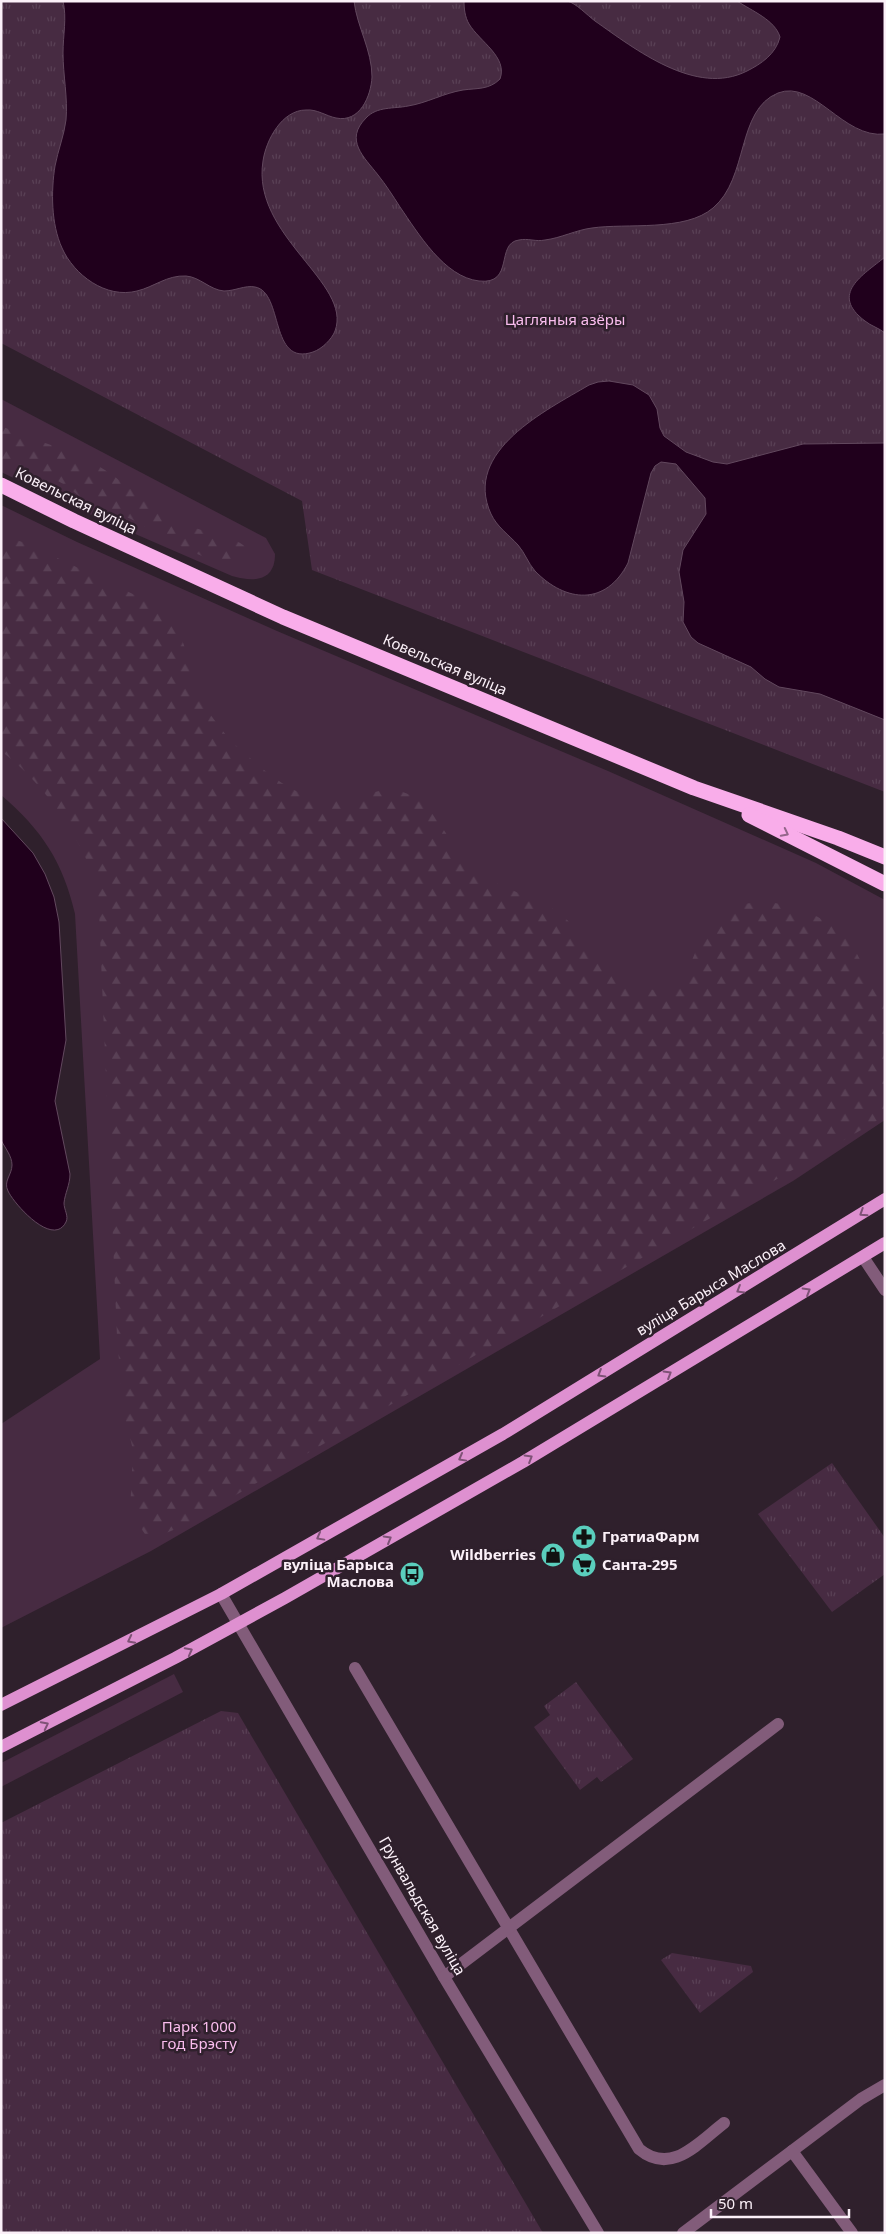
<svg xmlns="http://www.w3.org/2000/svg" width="886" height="2234" font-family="'Noto Sans',sans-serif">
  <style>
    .green { fill: #472b42 }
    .forest { fill: url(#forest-firs) }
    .park { fill: url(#park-tufts) }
    .water { fill: #20001c; stroke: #62485e }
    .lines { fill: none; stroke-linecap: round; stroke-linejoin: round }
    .minor { stroke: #825c7a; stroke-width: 12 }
    .major { stroke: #de90d0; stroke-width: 12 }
    .highway { stroke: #f9adea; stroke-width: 15 }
    .oneway { stroke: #94668b }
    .oneway2 { stroke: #7e5276 }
    .labels { text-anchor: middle; stroke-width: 5; stroke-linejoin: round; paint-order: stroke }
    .park-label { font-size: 15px; fill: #fabdee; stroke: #2f202c }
    .street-label { font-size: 15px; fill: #fbf0f8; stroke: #2f202c }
    .poi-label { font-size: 15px; font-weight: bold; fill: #fbf0f8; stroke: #2f202c; text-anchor: start }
  </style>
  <defs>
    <pattern id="forest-firs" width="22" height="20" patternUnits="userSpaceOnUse" patternTransform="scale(1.25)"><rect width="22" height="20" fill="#472b42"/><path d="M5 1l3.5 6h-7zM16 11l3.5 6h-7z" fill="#594055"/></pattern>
    <pattern id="park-tufts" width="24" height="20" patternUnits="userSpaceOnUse" patternTransform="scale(1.25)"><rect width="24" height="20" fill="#472b42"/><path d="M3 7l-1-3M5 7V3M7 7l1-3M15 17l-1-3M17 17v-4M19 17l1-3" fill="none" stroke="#594055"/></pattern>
  </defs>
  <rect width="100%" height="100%" fill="#2f202c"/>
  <g class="green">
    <path d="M1 399 266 538 275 554C275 582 253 582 232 576L80 510 1 472Z"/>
    <path d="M1 505 77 542 277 631 608 771 816 863 885 900V1120L793 1181 151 1551 1 1628V1424L100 1359 75 914C63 862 42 830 1 795Z"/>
    <polygon points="174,1674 183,1692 1,1787 1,1763"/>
  </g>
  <g class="forest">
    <path d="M1 426C33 440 69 449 100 467 127 483 149 507 177 521 197 532 236 534 250 551 246 591 147 527 131 519 118 513 105 512 92 505 80 498 70 487 58 481 39 471 19 472 1 460Z"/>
    <path d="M12 539 26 543C55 557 83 570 112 584 130 593 152 601 166 616 170 620 174 626 177 631 186 644 187 658 190 673 197 699 222 734 242 751 270 776 307 808 347 799 368 795 387 784 408 794 440 809 448 847 474 869 500 891 537 895 563 916 585 935 595 968 622 981 637 988 655 994 670 986 703 968 689 929 730 909 767 891 826 912 850 943 857 951 860 962 866 970 871 978 882 987 885 996 886 1005 885 1018 885 1027 885 1057 885 1086 885 1116L183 1526 149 1540 130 1512 133 1450 123 1409 117 1336 98 889C81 837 45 784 1 751V541Z"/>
  </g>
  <g class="park">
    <polygon points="1,1 885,1 885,792 312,570 302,501 1,343"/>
    <polygon points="832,1463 885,1538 885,1574 832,1612 758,1514"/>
    <polygon points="576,1682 633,1759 601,1782 597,1777 580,1790 534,1727 550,1715 544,1706"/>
    <polygon points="221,1711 238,1713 543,2233 1,2233 1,1823"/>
    <polygon points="672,1953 751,1966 753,1972 700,2013 661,1960"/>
  </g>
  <g class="water">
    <path d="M63 1H354C357 27 372 50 372 77 371 96 360 123 336 118 326 116 317 109 306 110 282 110 266 140 263 161 251 236 353 283 335 331 332 339 322 349 313 352 269 367 284 292 255 287 245 285 235 291 224 291 210 290 200 277 186 276 167 275 154 287 137 291 106 299 74 275 62 248 51 224 51 191 55 166 58 150 64 136 66 120 68 98 63 75 63 53 63 35 67 18 63 1Z"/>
    <path d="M464 1C488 1 512 1 536 1 546 1 558 0 567 1 576 3 587 15 595 21 635 49 696 97 747 71 761 64 776 54 780 37 775 20 752 11 737 1H885V134C843 139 814 79 778 93 736 110 749 178 713 208 685 232 626 223 592 228 576 230 561 238 545 240 536 242 528 238 519 240 495 243 515 285 479 281 444 277 418 233 400 207 393 196 386 185 378 175 364 157 344 140 366 118 377 106 394 109 408 106 427 103 444 93 463 90 477 88 489 90 500 79 508 57 480 42 469 24 465 17 464 9 464 1Z"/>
    <path d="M885 257V333C879 328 871 326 865 321 829 294 863 275 885 257Z"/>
    <path d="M609 381 633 385 649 395 657 409 660 428 664 436 686 452 713 462 727 464 803 444 885 443V720L820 694 779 687 765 679 751 667 698 643 691 637 683 622 684 602 679 572 683 550 706 514 705 498 676 464 661 462 655 466 651 473 628 563C606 606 566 603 535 571 528 563 525 553 518 545 509 535 497 527 491 514 462 451 547 410 589 385L598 382Z"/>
    <path d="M1 818 33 853 45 874 54 897 59 922 66 1040 55 1101 70 1174C70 1185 65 1193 64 1203 64 1210 69 1216 66 1222 53 1248 14 1204 8 1191 3 1181 12 1175 12 1165 12 1156 5 1148 1 1140Z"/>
  </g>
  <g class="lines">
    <g class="minor">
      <polyline points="863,1257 885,1290"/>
      <polyline points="221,1594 444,1977 598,2233"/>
      <path d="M355 1668 639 2149C671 2176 698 2143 724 2123"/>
      <polyline points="444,1977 778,1724"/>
      <polyline points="792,2151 861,2099 885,2085"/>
      <polyline points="683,2233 792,2151 852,2233"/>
    </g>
    <g class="major">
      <polyline points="1,1705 221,1594 503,1434 885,1199"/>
      <polyline points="1,1747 175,1658 285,1598 523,1462 885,1243"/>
    </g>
    <g class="highway">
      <polyline points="1,485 74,521 283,617 694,788 838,838 885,857"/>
      <polyline points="749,815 885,884"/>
    </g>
  </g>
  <defs><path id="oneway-chevron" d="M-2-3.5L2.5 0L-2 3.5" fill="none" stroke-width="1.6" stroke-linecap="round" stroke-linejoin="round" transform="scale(1.25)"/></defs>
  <use class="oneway" href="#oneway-chevron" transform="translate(785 833) rotate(27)"/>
  <g class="oneway2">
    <use href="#oneway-chevron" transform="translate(863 1213) rotate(147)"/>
    <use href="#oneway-chevron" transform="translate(740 1290) rotate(149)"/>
    <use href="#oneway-chevron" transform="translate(807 1291) rotate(-31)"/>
    <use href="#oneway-chevron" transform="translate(601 1374) rotate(149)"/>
    <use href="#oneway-chevron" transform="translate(668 1374) rotate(-31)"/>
    <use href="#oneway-chevron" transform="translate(462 1458) rotate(151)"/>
    <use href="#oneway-chevron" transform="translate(529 1458) rotate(-31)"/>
    <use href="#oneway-chevron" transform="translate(320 1537) rotate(151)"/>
    <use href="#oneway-chevron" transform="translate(388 1539) rotate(-30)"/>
    <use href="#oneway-chevron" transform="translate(131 1640) rotate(153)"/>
    <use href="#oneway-chevron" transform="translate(189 1651) rotate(-28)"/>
    <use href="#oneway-chevron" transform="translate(45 1725) rotate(-27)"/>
  </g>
  <defs>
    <symbol id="pharmacy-disc" viewBox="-11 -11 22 22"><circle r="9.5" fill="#5acebd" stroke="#2f202c"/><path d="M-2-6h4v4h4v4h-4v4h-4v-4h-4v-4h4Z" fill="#111"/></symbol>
    <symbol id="shop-disc" viewBox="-11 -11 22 22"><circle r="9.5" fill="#5acebd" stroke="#2f202c"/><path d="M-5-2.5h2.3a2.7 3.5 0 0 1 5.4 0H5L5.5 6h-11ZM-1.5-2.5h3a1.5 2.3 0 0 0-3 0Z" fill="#111"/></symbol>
    <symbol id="supermarket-disc" viewBox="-11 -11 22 22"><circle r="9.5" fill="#5acebd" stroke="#2f202c"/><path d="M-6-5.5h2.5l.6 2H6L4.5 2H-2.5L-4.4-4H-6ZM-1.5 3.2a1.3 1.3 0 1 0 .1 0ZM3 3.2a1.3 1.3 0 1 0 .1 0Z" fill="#111"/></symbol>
    <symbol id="bus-disc" viewBox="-11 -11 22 22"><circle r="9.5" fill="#5acebd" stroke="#2f202c"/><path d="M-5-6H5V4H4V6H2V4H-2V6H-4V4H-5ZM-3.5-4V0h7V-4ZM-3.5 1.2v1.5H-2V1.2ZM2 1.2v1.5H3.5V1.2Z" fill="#111"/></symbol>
  </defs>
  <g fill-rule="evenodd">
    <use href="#pharmacy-disc" x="570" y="1523" width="28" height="28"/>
    <use href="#shop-disc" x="539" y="1541" width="28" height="28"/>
    <use href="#supermarket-disc" x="570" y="1551" width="28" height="28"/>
    <use href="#bus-disc" x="398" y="1560" width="28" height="28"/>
  </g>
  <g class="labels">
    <g class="park-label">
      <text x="565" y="325">Цагляныя азёры</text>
      <text x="199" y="2032">Парк 1000<tspan x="199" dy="17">год Брэсту</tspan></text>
    </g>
    <g class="street-label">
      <text transform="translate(76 501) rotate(26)" y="5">Ковельская вуліца</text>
      <text transform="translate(445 665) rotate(23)" y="5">Ковельская вуліца</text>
      <text transform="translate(711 1288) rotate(-31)" y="5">вуліца Барыса Маслова</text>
      <text transform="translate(422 1906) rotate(60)" y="5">Грунвальдская вуліца</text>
    </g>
    <g class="poi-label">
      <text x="602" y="1542">ГратиаФарм</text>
      <text x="536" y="1560" text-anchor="end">Wildberries</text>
      <text x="394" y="1570" text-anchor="end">вуліца Барыса<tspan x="394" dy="17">Маслова</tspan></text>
      <text x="602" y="1570">Санта-295</text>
    </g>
  </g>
  <rect width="886" height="2234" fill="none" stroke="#fbf0f8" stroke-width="5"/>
  <path d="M711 2209v8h138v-8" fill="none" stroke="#fbf0f8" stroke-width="2.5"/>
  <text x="718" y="2209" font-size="15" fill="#fbf0f8" stroke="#2f202c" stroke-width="4" paint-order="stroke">50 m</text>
</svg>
